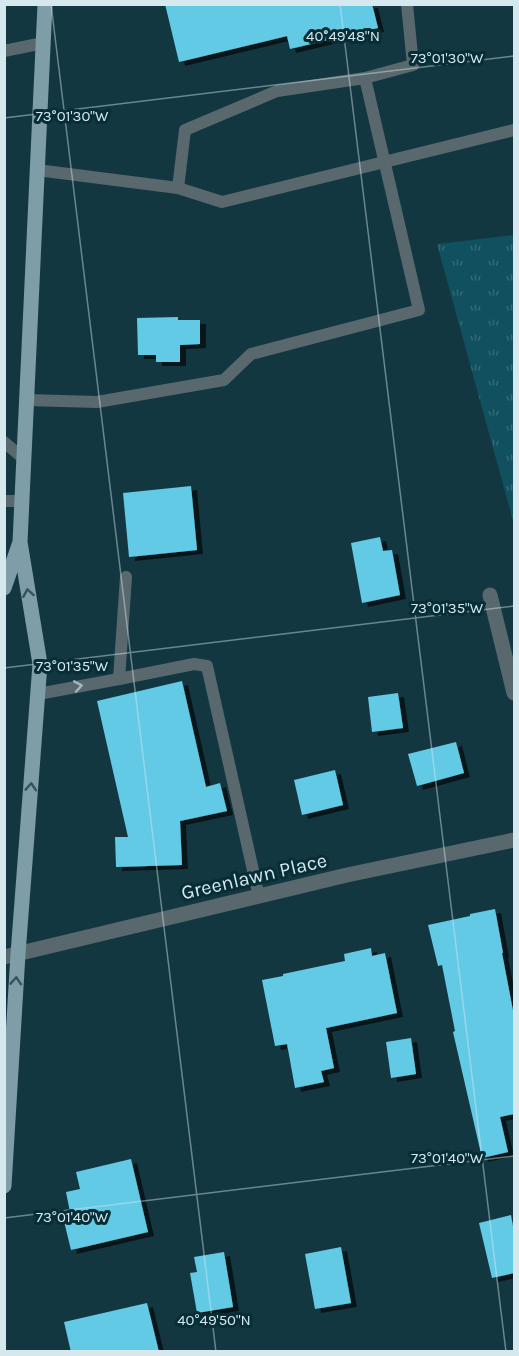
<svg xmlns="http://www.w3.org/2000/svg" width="519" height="1356" font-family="Karla,sans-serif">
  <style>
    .grass { fill: url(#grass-tufts) }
    .building { fill: #63cae6; filter: url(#shadow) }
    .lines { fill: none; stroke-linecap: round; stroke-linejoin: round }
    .service { stroke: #59686d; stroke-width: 12 }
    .minor { stroke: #59686d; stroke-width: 15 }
    .primary { stroke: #7e9da7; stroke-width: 15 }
    .oneway { stroke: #31545e }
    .oneway2 { stroke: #a3b5ba }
    .ticks { fill: none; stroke: #d5e8ee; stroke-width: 1.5; stroke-opacity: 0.45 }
    .labels { text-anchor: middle; stroke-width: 6; stroke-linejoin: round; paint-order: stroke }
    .street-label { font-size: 20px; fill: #d5e8ee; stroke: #072d36 }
    .ticks-label { font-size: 15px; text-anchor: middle; fill: #d5e8ee; stroke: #072d36; stroke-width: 6; stroke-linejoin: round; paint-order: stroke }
  </style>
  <defs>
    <pattern id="grass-tufts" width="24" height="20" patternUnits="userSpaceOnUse" patternTransform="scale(1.5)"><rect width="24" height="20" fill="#11505f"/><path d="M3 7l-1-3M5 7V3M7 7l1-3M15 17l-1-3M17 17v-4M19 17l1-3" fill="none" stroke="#336976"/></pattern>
    <filter id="shadow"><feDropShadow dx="6" dy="4" stdDeviation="0" flood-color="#0009"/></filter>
  </defs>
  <rect width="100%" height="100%" fill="#133741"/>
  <polygon class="grass" points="514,235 514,524 437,244"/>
  <g class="building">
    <polygon points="165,4 372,4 378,28 290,49 287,36 179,62"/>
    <polygon points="178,317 178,320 200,320 200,344 180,345 180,362 156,362 156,355 138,355 137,318"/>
    <polygon points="191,486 197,550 129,557 123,493"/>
    <polygon points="380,537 383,551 392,550 400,595 362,603 351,543"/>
    <polygon points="182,681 206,787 220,783 227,811 180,821 182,865 116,867 115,837 128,837 97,701"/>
    <polygon points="398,693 403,728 372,732 368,697"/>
    <polygon points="456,742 464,773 417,786 408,754"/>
    <polygon points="335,770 343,805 302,815 294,780"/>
    <polygon points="495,909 503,953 502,953 514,1016 514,1114 500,1117 508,1152 482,1158 453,1032 455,1031 442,965 438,966 428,925 470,916 470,914"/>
    <polygon points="371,948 372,956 385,953 397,1013 326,1028 334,1068 321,1071 324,1082 295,1088 287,1044 275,1046 262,980 283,976 283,974 345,961 344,954"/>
    <polygon points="411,1038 416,1074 391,1078 386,1042"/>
    <polygon points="131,1159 148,1232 71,1250 62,1213 70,1212 66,1192 80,1189 76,1172"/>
    <polygon points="511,1215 514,1232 514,1273 492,1278 479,1223"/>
    <polygon points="341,1247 351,1303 315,1309 305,1254"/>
    <polygon points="224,1252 233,1307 197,1313 190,1273 197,1272 194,1257"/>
    <polygon points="147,1303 159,1352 71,1352 64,1322"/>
  </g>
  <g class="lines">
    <g class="service">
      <polyline points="4,51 43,43"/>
      <polyline points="365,78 413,65 407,4"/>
      <polyline points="178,188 222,202 514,130"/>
      <polyline points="26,400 97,402 224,380 251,354 419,310 365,78 277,91 185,130 178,188 37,170"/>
      <polyline points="4,442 23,458"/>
      <polyline points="4,501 21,501"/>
      <polyline points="126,577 119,679 194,664 207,666 259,897"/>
      <polyline points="38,694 119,679"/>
    </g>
    <g class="minor">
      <polyline points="490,595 514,693"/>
      <polyline points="4,957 347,875 514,840"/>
    </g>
    <g class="primary">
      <polyline points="4,588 19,545"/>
      <polyline points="4,1186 18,954 40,664 20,542 45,4"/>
    </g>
  </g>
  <defs><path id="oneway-chevron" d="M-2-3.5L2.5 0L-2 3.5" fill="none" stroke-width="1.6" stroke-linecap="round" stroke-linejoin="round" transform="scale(1.5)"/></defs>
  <g class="oneway">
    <use href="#oneway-chevron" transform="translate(28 593) rotate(-100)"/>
    <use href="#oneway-chevron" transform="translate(31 787) rotate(-86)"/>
    <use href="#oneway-chevron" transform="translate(16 981) rotate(-86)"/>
  </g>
  <use class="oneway2" href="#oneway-chevron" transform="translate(78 686) rotate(-10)"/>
  <path class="ticks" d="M51 4 216 1352M340 4 506 1352M4 118 514 56M4 668 514 606M4 1218 514 1156"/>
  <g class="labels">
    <g class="street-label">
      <text transform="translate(254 876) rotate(-13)" y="7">Greenlawn Place</text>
    </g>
  </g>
  <g class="ticks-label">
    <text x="343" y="41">40°49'48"N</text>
    <text x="447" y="63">73°01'30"W</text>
    <text x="72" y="121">73°01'30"W</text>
    <text x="447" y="613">73°01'35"W</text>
    <text x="72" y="671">73°01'35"W</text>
    <text x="447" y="1163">73°01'40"W</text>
    <text x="72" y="1222">73°01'40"W</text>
    <text x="214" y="1325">40°49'50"N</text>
  </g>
  <rect width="519" height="1356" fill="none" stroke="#d5e8ee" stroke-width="12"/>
</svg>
